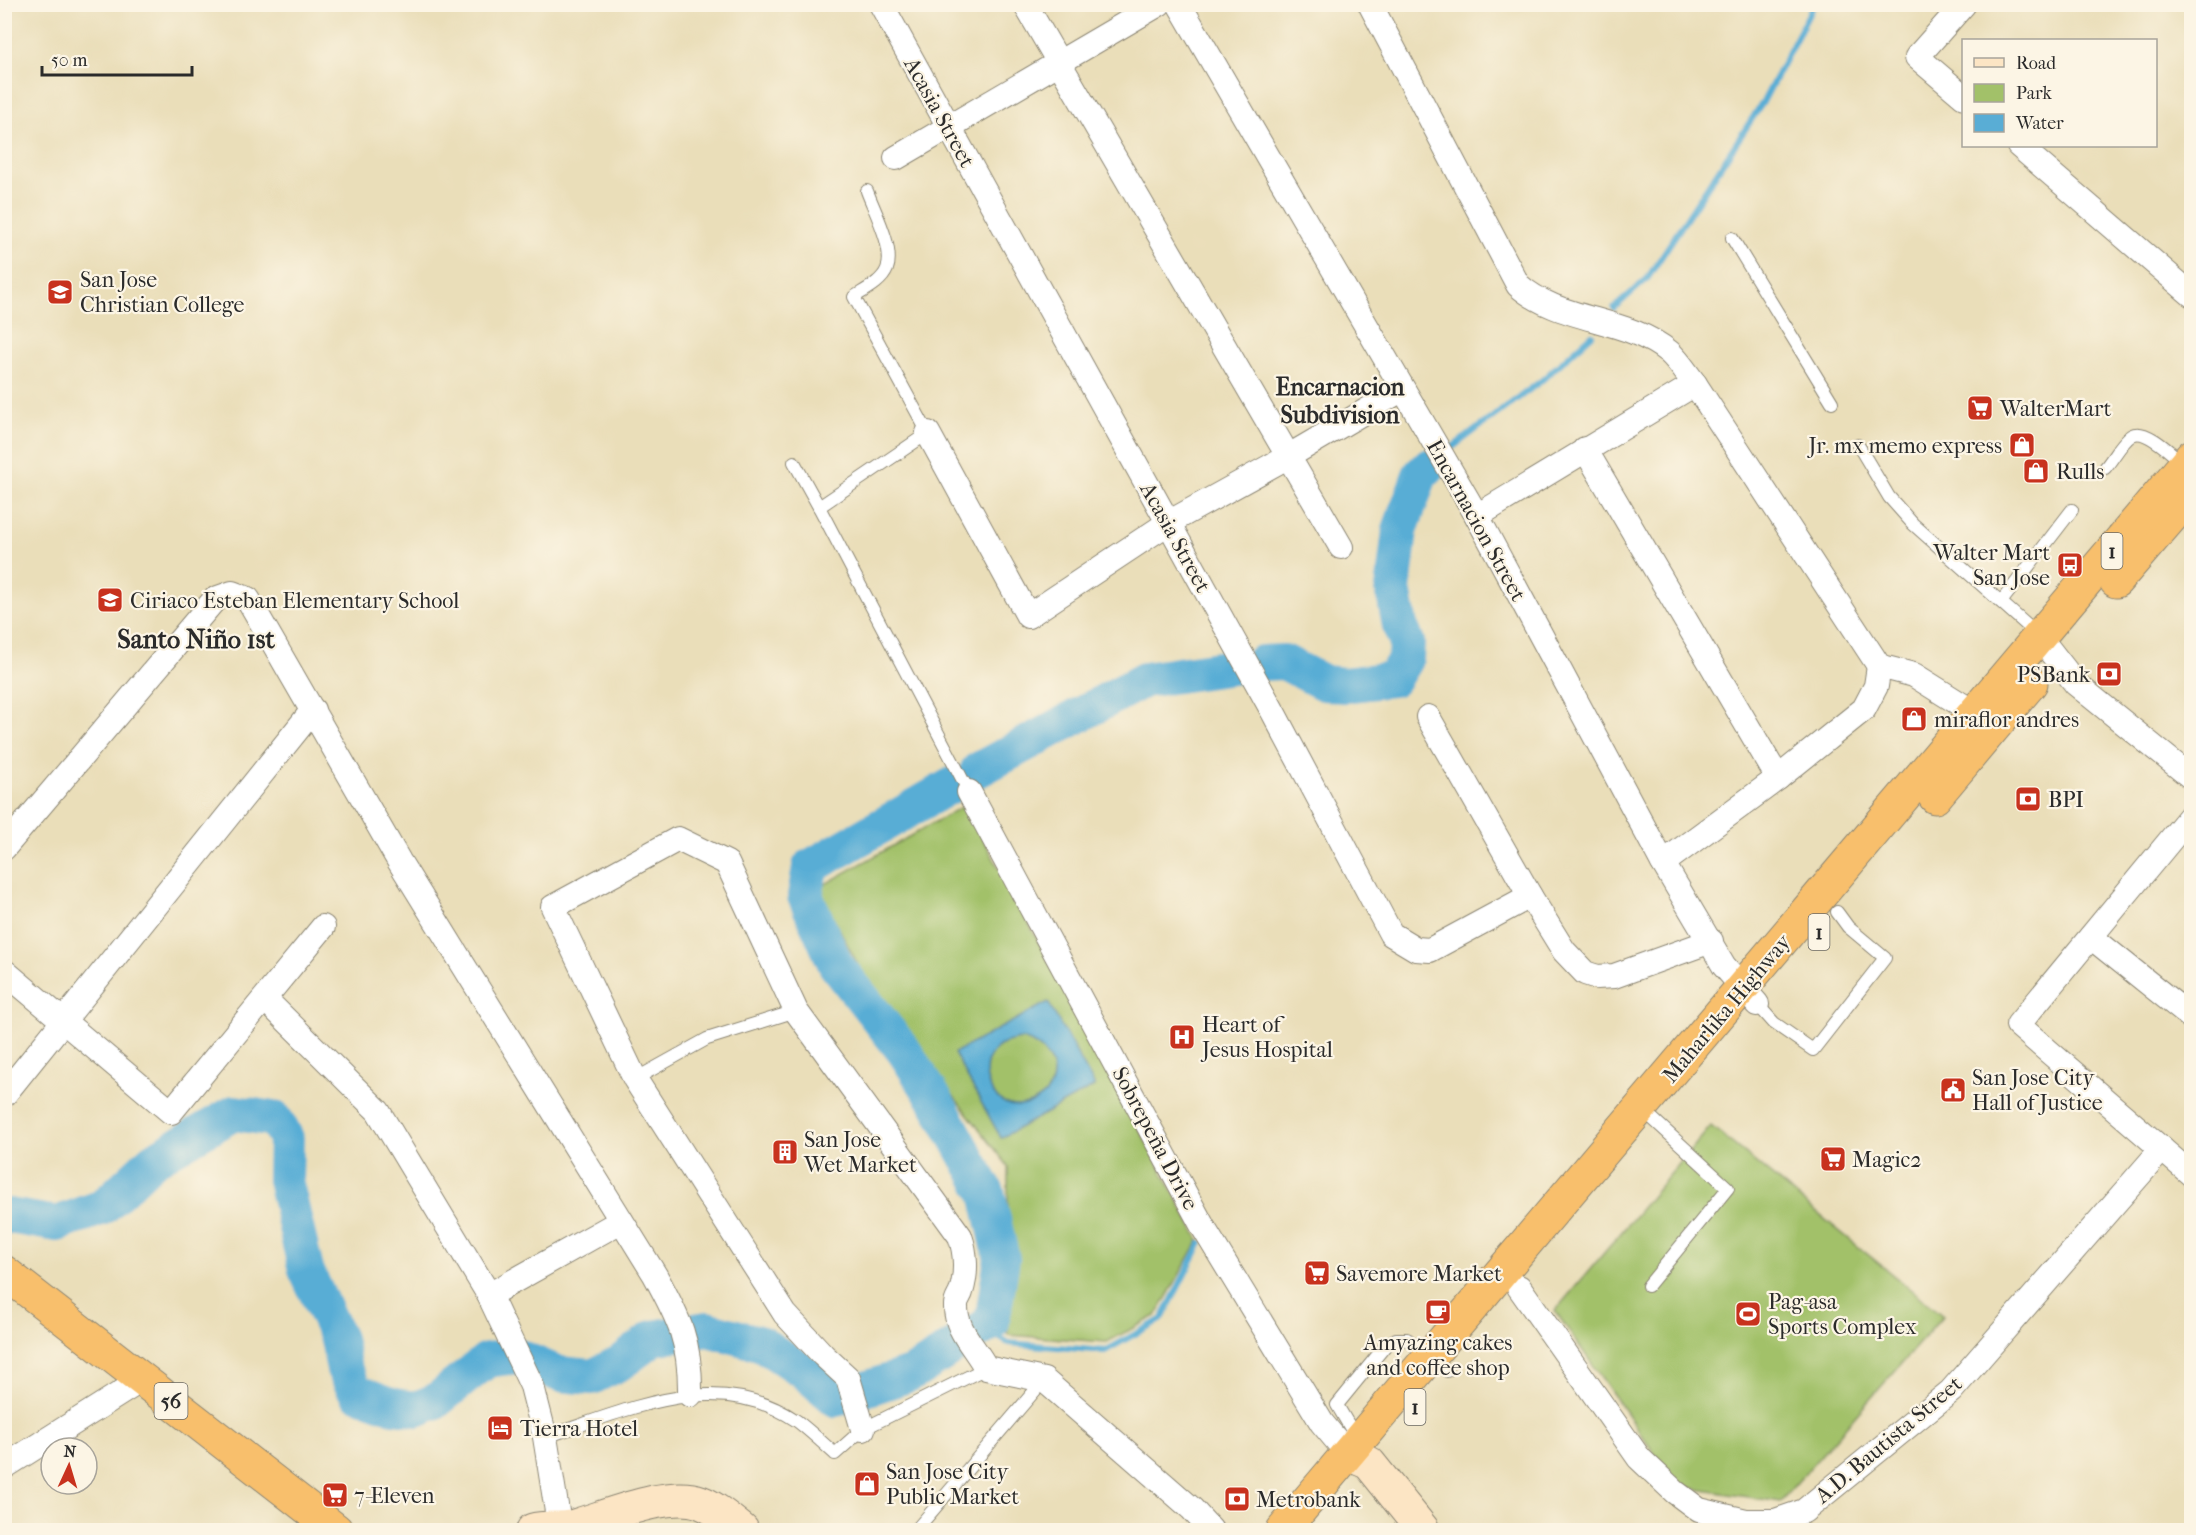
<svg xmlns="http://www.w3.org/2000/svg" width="2196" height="1535" font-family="'IM FELL French Canon',serif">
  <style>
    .green { fill: #a2c169; stroke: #66764a; stroke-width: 1.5 }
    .water { fill: #59add5; stroke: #426c80; stroke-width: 1.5; fill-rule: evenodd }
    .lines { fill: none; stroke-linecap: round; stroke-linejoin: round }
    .stream { stroke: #59add5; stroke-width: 6 }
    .river { stroke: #59add5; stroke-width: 36 }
    .lane-casing { stroke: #8a8472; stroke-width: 14 }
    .street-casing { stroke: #8a8472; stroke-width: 26 }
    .secondary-casing { stroke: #8a8472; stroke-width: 35 }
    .highway-casing { stroke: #8a8472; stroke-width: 35 }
    .lane { stroke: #fff; stroke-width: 12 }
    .street { stroke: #fff; stroke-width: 24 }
    .secondary { stroke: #fce5c4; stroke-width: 33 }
    .highway { stroke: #f8bf6c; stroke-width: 33 }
    .labels { text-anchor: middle; stroke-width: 4.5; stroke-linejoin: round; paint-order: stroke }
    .shield { fill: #fcf5e5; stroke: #6a6863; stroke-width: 1.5 }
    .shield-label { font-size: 21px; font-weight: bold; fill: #2b2b2b }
    .street-label { font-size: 22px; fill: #2b2b2b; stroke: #fcf5e5 }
    .poi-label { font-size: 22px; fill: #2b2b2b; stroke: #fcf5e5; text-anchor: start }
    .neighbourhood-label { font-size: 24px; font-weight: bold; fill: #2b2b2b; stroke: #fcf5e5 }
    .quarter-label { font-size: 26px; font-weight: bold; fill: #2b2b2b; stroke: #fcf5e5 }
  </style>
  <rect width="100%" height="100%" fill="#fcf5e5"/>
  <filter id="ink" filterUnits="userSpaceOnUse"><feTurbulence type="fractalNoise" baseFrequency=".0167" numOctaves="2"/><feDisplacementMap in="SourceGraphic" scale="12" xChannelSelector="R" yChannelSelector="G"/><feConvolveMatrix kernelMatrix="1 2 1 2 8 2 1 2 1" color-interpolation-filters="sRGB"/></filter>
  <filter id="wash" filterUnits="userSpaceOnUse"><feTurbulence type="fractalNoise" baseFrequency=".008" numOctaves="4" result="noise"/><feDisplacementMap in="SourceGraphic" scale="24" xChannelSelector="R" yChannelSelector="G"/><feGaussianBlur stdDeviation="1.35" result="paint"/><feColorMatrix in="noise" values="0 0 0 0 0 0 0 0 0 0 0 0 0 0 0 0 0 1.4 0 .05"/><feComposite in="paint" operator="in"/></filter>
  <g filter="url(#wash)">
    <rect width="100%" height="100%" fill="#eadeb9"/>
    <g class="green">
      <polygon points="965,805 1199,1240 1156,1316 1107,1342 1008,1335 1008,1166 871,990 818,888"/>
      <polygon points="1711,1126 1943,1316 1780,1502 1677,1486 1555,1311"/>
    </g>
    <path class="water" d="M1048 1002 1095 1086 1001 1138 954 1053ZM1023 1039C1044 1046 1061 1066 1049 1089 1045 1095 1038 1100 1031 1103 987 1122 961 1043 1023 1039Z"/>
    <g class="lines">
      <g class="stream">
        <polyline points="1614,308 1647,279 1763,102 1814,4"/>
        <polyline points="1450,449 1541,381 1592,335"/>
        <polyline points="983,1328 1008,1343 1105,1351 1162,1319 1201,1243"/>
      </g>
      <g class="river">
        <polyline points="1262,663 1284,662 1324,683 1344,685 1393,679 1406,658 1407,642 1400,626 1393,589 1400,530 1420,475 1428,467"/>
        <polyline points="978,770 1144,680 1232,667"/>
        <polyline points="4,1218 9,1216 57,1224 103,1207 153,1160 234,1113 275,1119 286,1138 285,1180 306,1270 338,1339 344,1369 356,1392 394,1406 416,1409 436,1401 487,1360 517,1356 559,1374 592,1377 622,1362 653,1338 707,1329 762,1344 803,1371 836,1399 913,1373 992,1322 1002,1259 987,1193 936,1101 904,1051 836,965 805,896 810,867 954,784"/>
      </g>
    </g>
  </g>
  <g filter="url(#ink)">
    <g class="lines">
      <defs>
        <g id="lane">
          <path d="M867 191C874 210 895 249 887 269 882 282 865 290 854 297L928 433 819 507 969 792"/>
          <polyline points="1732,238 1832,402"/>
          <polyline points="1858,445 1889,497 1913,524 2039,636"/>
          <polyline points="794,462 819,507"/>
          <path d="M2105 468C2113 459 2122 441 2132 435 2146 427 2174 456 2184 464"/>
          <polyline points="2001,602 2072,510"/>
          <polyline points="1757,1004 1774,1023 1813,1050 1885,958 1848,927 1837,912"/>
          <polyline points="635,1079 707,1039 796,1011"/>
          <polyline points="1642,1109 1728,1188 1648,1286"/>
          <path d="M545 1437C627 1411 716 1366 797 1421 810 1431 823 1443 835 1454L863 1429 986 1368"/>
          <polyline points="1357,1439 1337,1405 1386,1345 1396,1339 1407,1339 1447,1371"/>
          <polyline points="916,1530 1044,1380"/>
        </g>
        <g id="street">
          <polyline points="881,4 1272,710 1391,934 1416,949 1430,950 1530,896"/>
          <polyline points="1025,4 1341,547"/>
          <polyline points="1179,4 1477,516 1663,863 1724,966 1757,1004"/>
          <path d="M1370 4 1518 285C1559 322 1627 317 1669 352 1679 361 1687 374 1695 384L1879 666 1914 675 1989 722"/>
          <polyline points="1964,97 1917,57 1964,4"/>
          <polyline points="2019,146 2192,295"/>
          <polyline points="896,158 1159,4"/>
          <polyline points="928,433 1028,616 1168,523 1289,456 1403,389"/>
          <polyline points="1585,449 1778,778"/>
          <polyline points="1477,516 1695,384"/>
          <polyline points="2040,638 2076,684 2192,778"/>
          <polyline points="1428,717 1530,896 1564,951 1585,973 1597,977 1614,976 1711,941"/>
          <polyline points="969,792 1203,1227 1322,1423 1348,1454"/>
          <polyline points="2192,814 2018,1025 2192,1175"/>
          <path d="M4 848 215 599 232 593 248 599 399 861 655 1275C679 1319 691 1342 690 1395"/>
          <polyline points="1663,863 1778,778 1864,709 1876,686 1879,666"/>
          <polyline points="2091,937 2192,1018"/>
          <polyline points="4,971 171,1112 323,927"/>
          <polyline points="265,999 378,1111 489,1295 532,1386 545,1437 560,1530"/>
          <polyline points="4,1095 313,710"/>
          <polyline points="1519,1287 1639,1458 1675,1492 1699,1510 1746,1521 1775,1521 1804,1511 1951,1391 2162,1149"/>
          <polyline points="489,1295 621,1221"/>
          <path d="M863 1429 848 1378 823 1355 785 1314 635 1079 553 907 678 839 727 863 796 1011 960 1236C966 1253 967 1274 961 1292 960 1296 956 1300 956 1305 955 1330 975 1347 986 1368L1044 1380 1192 1509 1211 1530"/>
          <polyline points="4,1467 143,1379"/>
        </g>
        <g id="secondary">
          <polyline points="1348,1454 1369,1463 1423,1530"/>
          <path d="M533 1530C546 1526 560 1530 574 1526 606 1517 668 1490 700 1502 716 1508 729 1520 742 1530"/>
        </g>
        <g id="highway">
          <polyline points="2116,581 2192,493"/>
          <polyline points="1935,797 2031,683"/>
          <polyline points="4,1272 336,1530"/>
          <polyline points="1283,1530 2192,456"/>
        </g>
      </defs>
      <use href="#lane" class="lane-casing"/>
      <use href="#street" class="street-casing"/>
      <use href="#secondary" class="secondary-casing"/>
      <use href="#highway" class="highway-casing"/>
      <use href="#lane" class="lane"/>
      <use href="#street" class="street"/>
      <use href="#secondary" class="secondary"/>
      <use href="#highway" class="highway"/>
    </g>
  </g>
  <defs>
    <symbol id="university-square" viewBox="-11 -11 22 22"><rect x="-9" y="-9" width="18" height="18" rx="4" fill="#c8321e" stroke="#fcf5e5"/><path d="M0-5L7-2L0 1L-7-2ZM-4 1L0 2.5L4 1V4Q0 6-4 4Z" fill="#fff"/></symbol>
    <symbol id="supermarket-square" viewBox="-11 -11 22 22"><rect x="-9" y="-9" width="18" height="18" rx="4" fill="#c8321e" stroke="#fcf5e5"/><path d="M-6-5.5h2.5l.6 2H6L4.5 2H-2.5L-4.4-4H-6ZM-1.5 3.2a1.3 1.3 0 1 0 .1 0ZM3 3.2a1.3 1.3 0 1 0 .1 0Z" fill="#fff"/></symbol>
    <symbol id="shop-square" viewBox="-11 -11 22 22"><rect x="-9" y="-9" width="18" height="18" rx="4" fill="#c8321e" stroke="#fcf5e5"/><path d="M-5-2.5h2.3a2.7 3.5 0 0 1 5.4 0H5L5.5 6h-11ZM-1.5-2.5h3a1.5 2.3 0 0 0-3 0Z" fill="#fff"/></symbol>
    <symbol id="bus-square" viewBox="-11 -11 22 22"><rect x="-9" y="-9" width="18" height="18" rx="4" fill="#c8321e" stroke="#fcf5e5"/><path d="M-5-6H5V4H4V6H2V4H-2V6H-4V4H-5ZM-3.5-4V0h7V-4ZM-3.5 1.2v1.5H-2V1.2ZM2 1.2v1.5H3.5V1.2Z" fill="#fff"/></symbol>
    <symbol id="school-square" viewBox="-11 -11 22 22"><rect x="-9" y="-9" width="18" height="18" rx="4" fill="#c8321e" stroke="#fcf5e5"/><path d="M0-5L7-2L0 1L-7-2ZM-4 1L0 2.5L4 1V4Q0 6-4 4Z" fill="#fff"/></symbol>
    <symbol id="bank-square" viewBox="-11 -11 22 22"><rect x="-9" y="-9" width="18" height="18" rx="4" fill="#c8321e" stroke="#fcf5e5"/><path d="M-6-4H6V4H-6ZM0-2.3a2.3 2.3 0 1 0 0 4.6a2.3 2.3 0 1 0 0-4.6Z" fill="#fff"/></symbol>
    <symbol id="hospital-square" viewBox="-11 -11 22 22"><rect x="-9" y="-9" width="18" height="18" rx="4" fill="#c8321e" stroke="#fcf5e5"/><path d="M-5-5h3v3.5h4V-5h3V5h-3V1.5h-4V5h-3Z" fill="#fff"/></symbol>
    <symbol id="civic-square" viewBox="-11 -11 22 22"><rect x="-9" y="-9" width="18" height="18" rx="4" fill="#c8321e" stroke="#fcf5e5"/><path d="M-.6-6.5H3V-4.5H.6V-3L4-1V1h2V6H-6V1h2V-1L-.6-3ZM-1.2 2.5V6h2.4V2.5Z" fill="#fff"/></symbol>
    <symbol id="building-square" viewBox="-11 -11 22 22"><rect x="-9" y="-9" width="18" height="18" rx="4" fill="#c8321e" stroke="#fcf5e5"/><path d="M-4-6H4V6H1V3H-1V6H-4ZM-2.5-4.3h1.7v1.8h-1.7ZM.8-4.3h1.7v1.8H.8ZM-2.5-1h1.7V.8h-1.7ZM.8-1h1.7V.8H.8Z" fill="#fff"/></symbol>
    <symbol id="cafe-square" viewBox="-11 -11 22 22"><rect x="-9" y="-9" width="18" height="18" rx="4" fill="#c8321e" stroke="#fcf5e5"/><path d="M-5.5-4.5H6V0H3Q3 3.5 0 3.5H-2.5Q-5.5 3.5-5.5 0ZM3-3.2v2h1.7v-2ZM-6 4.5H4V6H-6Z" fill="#fff"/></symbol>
    <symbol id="stadium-square" viewBox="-11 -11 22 22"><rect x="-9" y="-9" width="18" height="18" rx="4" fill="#c8321e" stroke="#fcf5e5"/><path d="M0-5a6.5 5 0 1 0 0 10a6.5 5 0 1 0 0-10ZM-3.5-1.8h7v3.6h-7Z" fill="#fff"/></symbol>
    <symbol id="hotel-square" viewBox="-11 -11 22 22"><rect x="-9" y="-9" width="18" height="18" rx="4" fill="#c8321e" stroke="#fcf5e5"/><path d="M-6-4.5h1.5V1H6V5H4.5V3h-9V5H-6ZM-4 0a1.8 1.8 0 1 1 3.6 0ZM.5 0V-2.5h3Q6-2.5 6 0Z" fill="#fff"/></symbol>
  </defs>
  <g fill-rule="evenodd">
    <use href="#university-square" x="45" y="277" width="30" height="30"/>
    <use href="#supermarket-square" x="1965" y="393" width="30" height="30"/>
    <use href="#shop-square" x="2007" y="430" width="30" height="30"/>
    <use href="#shop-square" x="2021" y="456" width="30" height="30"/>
    <use href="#bus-square" x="2055" y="550" width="30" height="30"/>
    <use href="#school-square" x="95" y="585" width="30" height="30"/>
    <use href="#bank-square" x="2094" y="659" width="30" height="30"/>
    <use href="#shop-square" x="1899" y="704" width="30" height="30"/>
    <use href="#bank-square" x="2013" y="784" width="30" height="30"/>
    <use href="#hospital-square" x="1167" y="1022" width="30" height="30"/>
    <use href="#civic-square" x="1938" y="1075" width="30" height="30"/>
    <use href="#building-square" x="770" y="1137" width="30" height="30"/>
    <use href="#supermarket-square" x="1818" y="1144" width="30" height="30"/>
    <use href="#supermarket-square" x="1302" y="1258" width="30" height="30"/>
    <use href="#cafe-square" x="1423" y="1297" width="30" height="30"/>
    <use href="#stadium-square" x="1733" y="1299" width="30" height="30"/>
    <use href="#hotel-square" x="485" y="1413" width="30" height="30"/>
    <use href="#shop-square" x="852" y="1469" width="30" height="30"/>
    <use href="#supermarket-square" x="320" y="1480" width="30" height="30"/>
    <use href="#bank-square" x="1222" y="1484" width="30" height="30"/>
  </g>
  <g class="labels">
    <g class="shield">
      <rect x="2101.5" y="533" width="21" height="36" rx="4.5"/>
      <rect x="1808.5" y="914" width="21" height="36" rx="4.5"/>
      <rect x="154.5" y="1383" width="33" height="36" rx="4.5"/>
      <rect x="1404.5" y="1389" width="21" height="36" rx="4.5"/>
    </g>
    <g class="shield-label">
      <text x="2112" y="558">1</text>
      <text x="1819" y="939">1</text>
      <text x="171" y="1408">56</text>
      <text x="1415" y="1414">1</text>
    </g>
    <g class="street-label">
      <text transform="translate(940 112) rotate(61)" y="8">Acasia Street</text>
      <text transform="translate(1477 520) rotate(61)" y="8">Encarnacion Street</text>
      <text transform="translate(1176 537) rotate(61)" y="8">Acasia Street</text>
      <text transform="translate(1726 1008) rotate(-50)" y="8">Maharlika Highway</text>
      <text transform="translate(1156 1138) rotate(62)" y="8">Sobrepeña Drive</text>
      <text transform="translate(1888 1439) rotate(-40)" y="8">A.D. Bautista Street</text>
    </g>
    <g class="poi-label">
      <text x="80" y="287">San Jose<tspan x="80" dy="25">Christian College</tspan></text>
      <text x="2000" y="416">WalterMart</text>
      <text x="2002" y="453" text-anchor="end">Jr. mx memo express</text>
      <text x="2056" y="479">Rulls</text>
      <text x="2050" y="560" text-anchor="end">Walter Mart<tspan x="2050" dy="25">San Jose</tspan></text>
      <text x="130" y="608">Ciriaco Esteban Elementary School</text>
      <text x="2090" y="682" text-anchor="end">PSBank</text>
      <text x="1934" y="727">miraflor andres</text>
      <text x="2048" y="807">BPI</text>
      <text x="1202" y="1032">Heart of<tspan x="1202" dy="25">Jesus Hospital</tspan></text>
      <text x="1972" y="1085">San Jose City<tspan x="1972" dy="25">Hall of Justice</tspan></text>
      <text x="804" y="1147">San Jose<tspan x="804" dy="25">Wet Market</tspan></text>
      <text x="1852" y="1167">Magic2</text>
      <text x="1336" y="1281">Savemore Market</text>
      <text x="1768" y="1309">Pag-asa<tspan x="1768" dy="25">Sports Complex</tspan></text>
      <text x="1438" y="1350" text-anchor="middle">Amyazing cakes<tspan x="1438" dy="25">and coffee shop</tspan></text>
      <text x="520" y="1436">Tierra Hotel</text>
      <text x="886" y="1479">San Jose City<tspan x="886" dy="25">Public Market</tspan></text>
      <text x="354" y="1503">7-Eleven</text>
      <text x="1256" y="1507">Metrobank</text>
    </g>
    <g class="neighbourhood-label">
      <text x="1340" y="395">Encarnacion<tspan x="1340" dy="28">Subdivision</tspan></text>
    </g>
    <g class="quarter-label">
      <text x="196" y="648">Santo Niño 1st</text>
    </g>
  </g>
  <rect width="2196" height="1535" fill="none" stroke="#fcf5e5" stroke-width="24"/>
  <rect x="1962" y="39" width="195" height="108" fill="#fcf5e5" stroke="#a8a49b" stroke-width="1.5"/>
  <rect x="1974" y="58" width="30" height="9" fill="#fce5c4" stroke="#a8a49b" stroke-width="1.5"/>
  <text x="2016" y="69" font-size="18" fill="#2b2b2b">Road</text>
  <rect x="1974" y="84" width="30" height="18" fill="#a2c169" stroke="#a8a49b" stroke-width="1.5"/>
  <text x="2016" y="99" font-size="18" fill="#2b2b2b">Park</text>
  <rect x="1974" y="114" width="30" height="18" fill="#59add5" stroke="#a8a49b" stroke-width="1.5"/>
  <text x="2016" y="129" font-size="18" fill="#2b2b2b">Water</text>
  <g transform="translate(69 1466) rotate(4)"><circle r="28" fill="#fcf5e5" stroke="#a8a49b" stroke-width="1.5"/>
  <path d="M0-4.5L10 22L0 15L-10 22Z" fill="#c8321e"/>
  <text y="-9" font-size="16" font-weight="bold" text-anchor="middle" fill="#2b2b2b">N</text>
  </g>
  <path d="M42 66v9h150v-9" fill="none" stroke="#2b2b2b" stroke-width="3"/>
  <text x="51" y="66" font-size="18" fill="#2b2b2b" stroke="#fcf5e5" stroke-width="4.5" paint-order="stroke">50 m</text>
</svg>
